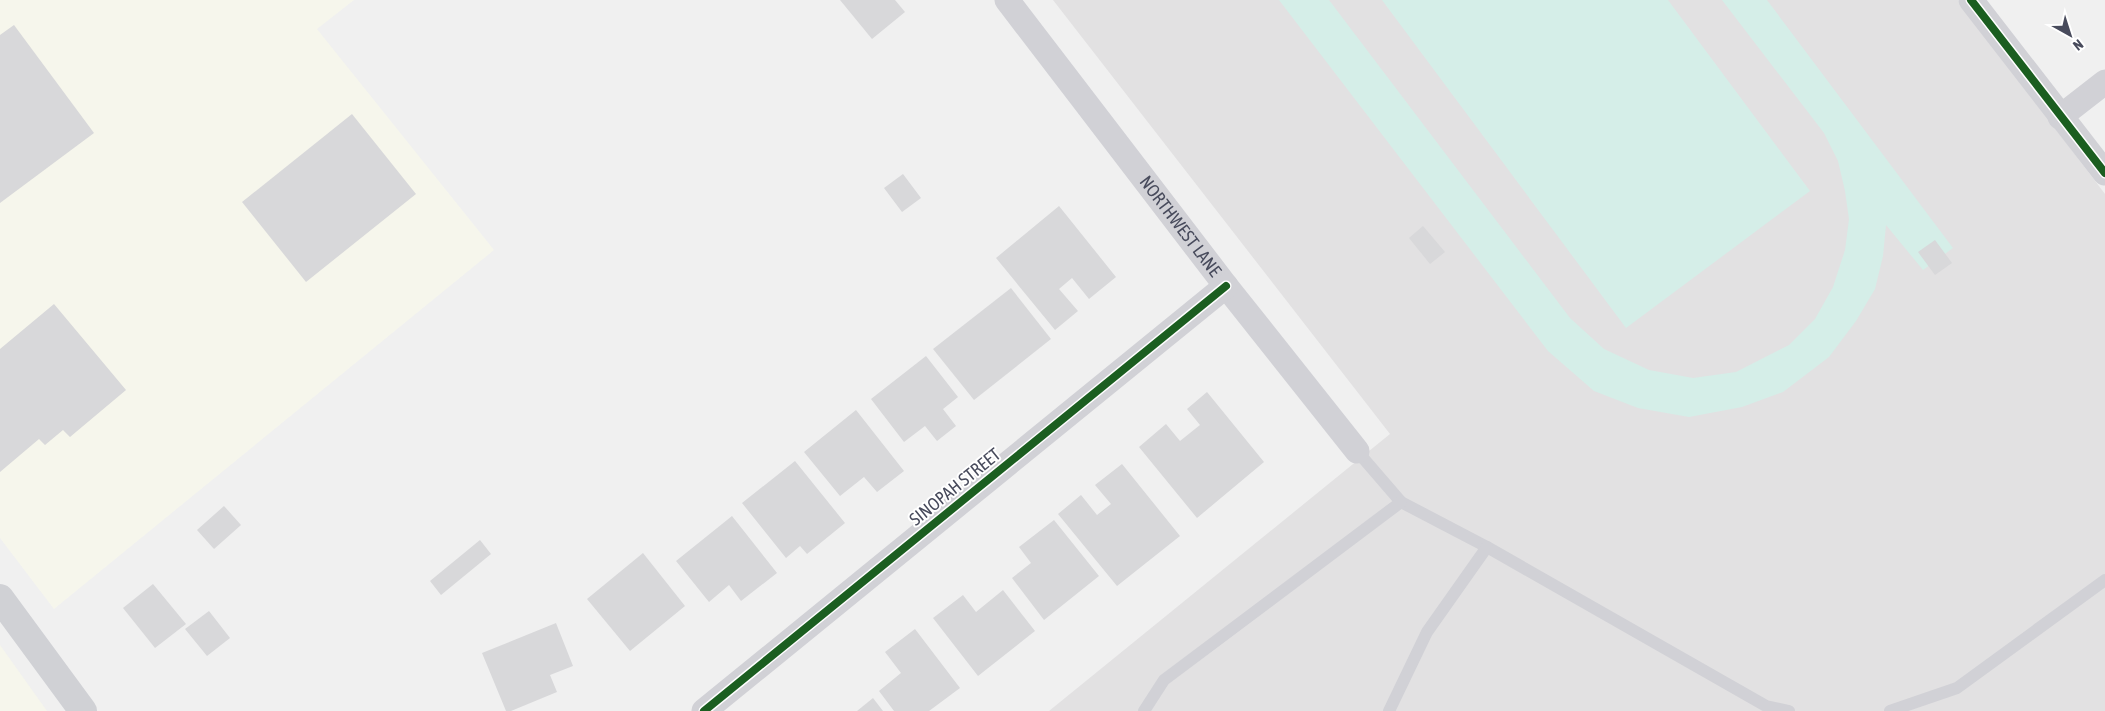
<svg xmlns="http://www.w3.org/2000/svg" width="2105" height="711" font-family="'Asap Condensed',sans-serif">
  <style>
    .commercial { fill: #f6f6ec }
    .education { fill: #e2e1e2 }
    .green { fill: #d5eee8 }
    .building { fill: #d8d8da }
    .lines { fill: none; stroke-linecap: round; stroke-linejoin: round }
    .lane { stroke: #d1d1d6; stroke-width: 12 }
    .street { stroke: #d1d1d6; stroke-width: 25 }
    .secondary { stroke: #d0d1d5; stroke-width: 28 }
    .cycleway-casing { stroke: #fff; stroke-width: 11 }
    .cycleway { stroke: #1b5e20; stroke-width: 8 }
    .labels { text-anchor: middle; stroke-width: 4; stroke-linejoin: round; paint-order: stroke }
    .street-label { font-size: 18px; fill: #484b5c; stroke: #fff }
  </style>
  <rect width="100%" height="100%" fill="#f0f0f0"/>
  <g class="commercial">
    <polygon points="0,0 354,0 317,29 494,250 54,609 0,538"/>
    <polygon points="0,645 47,711 0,711"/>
  </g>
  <polygon class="education" points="1053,0 1958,0 2105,194 2105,711 1049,711 1390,434"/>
  <g class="green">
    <polygon points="1279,0 1329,0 1570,318 1604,349 1649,370 1693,378 1736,372 1789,345 1815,319 1833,287 1845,250 1849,219 1845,191 1838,161 1824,133 1722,0 1767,0 1953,248 1923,270 1886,225 1883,256 1875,289 1856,321 1829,357 1783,392 1742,407 1689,417 1638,408 1594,391 1548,351"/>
    <polygon points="1382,0 1668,0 1810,191 1626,328"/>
  </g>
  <g class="building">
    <polygon points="840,0 895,0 905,12 872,39"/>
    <polygon points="14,25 94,133 0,203 0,35"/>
    <polygon points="352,114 416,194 306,282 242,202"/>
    <polygon points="903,174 921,198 902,212 884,188"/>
    <polygon points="1059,206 1116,277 1089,299 1072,278 1059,289 1078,311 1055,330 996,258"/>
    <polygon points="1423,226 1445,252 1430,264 1409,238"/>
    <polygon points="1935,240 1952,263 1935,275 1918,252"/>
    <polygon points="1011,288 1051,339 974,400 933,349"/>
    <polygon points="54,304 126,390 70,437 63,430 45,445 39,439 0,472 0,349"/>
    <polygon points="926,356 958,397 943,409 956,426 937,441 925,426 904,442 871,399"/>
    <polygon points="1207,392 1264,462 1197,518 1139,447 1166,424 1180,441 1200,425 1187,409"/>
    <polygon points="856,410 904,471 877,492 864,477 840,496 804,452"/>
    <polygon points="795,461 845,523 807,554 800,546 786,558 742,503"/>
    <polygon points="1122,464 1180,536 1117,586 1058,514 1081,495 1097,515 1111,504 1095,485"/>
    <polygon points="224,506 241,525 214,549 197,530"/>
    <polygon points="732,516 777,573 741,601 729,585 709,602 676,561"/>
    <polygon points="1054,520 1099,576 1044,620 1012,578 1031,563 1019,547"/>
    <polygon points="480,540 491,554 441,595 430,581"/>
    <polygon points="643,553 685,606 630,651 587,599"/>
    <polygon points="153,584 186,624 155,648 123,608"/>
    <polygon points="1003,590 1035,631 978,676 933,618 963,595 976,612"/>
    <polygon points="209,611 230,638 207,656 185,629"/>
    <polygon points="556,623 573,666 550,675 557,692 511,711 506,711 482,653"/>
    <polygon points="915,629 960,688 929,711 894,711 879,691 901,673 885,652"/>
    <polygon points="873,698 883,711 857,711"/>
  </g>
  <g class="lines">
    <g class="lane">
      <polyline points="1357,451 1401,502 1487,547 1766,706 1789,711"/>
      <polyline points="1144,711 1164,680 1401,502"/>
      <polyline points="1389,711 1427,632 1487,547"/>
      <polyline points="1890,711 1957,688 2105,580"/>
    </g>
    <g class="street">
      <path id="s1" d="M1007 0 1226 286 1357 451"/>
      <polyline points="1971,0 2105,173"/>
      <polyline points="2060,117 2105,82"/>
      <polyline points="704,711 1226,286"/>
    </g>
    <polyline class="secondary" points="0,598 83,711"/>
    <defs>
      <g id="cycleway">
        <polyline points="1971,0 2105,173"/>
        <polyline points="704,711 1226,286"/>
      </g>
    </defs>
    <use href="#cycleway" class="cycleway-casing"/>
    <use href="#cycleway" class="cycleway"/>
  </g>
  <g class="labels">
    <g class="street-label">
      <text dy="6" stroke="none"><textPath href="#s1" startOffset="285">NORTHWEST LANE</textPath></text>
      <text transform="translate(955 487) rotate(-39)" y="6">SINOPAH STREET</text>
    </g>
  </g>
  <g transform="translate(2070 35) rotate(141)" stroke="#ffffff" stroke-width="4" paint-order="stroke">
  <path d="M0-4L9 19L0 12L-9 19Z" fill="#484b5c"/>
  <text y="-8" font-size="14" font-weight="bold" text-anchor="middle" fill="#484b5c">N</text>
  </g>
</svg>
